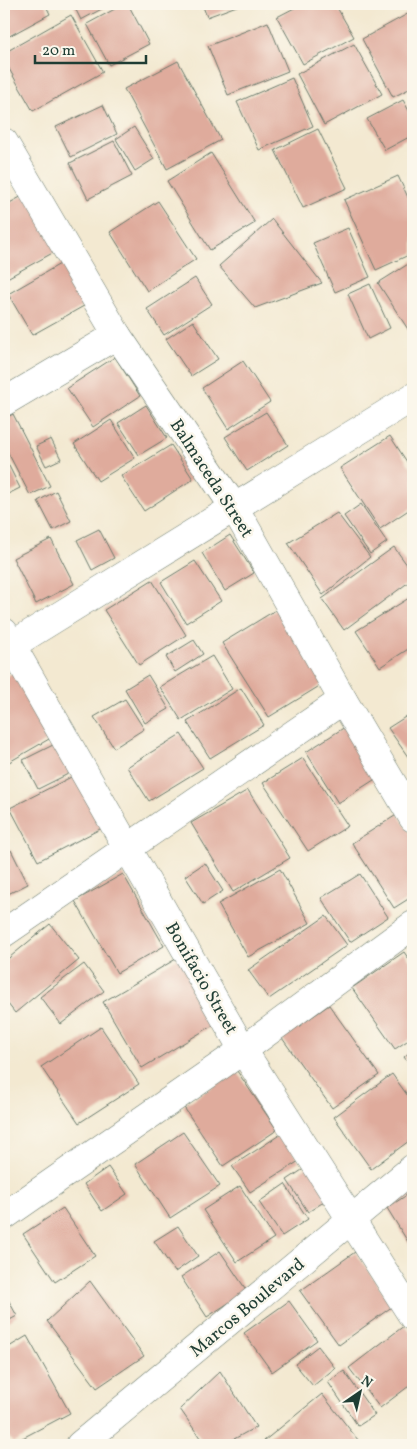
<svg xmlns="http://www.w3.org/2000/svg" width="417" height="1449" font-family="Vollkorn,serif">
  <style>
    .building { fill: #dfab9c }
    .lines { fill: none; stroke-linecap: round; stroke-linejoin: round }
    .street-casing { stroke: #69796b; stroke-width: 29 }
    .street { stroke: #fff; stroke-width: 28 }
    .labels { text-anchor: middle; stroke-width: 5; stroke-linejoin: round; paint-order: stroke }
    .street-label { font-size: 18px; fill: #1f3d34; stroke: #fbf7ec }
  </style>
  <rect width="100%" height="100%" fill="#fbf7ec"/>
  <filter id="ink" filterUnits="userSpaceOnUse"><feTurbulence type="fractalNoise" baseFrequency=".02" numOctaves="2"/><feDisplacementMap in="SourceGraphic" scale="10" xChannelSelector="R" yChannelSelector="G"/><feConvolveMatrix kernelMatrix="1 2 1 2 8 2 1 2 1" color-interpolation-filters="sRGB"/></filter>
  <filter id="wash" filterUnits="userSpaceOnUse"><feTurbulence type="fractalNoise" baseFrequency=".0096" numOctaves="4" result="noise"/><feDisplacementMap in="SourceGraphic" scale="20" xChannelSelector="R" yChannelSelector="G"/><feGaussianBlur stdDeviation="1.12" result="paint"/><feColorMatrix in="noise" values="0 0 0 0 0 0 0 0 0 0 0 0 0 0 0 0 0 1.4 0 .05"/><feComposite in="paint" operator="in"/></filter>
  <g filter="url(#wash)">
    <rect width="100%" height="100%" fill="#f3e9d1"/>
    <g id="blocks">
      <g class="building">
        <polygon points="4,4 45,4 50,14 4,39"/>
        <polygon points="73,4 111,4 81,20"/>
        <polygon points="124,4 128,4 149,44 109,65 87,24"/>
        <polygon points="202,4 242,4 207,17"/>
        <polygon points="302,4 335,4 354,37 303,64 277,17"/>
        <polygon points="413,11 413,87 393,97 362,39"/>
        <polygon points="71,15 103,72 33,111 4,60 4,53"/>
        <polygon points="268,22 288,71 228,95 208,46"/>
        <polygon points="354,44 382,94 324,125 297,74"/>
        <polygon points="178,61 221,140 167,169 124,89"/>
        <polygon points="292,78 313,126 259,150 237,102"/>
        <polygon points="403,100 413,118 413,135 385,150 367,119"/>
        <polygon points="103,105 117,134 71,157 56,127"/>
        <polygon points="134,127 154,159 135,171 116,139"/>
        <polygon points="318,129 347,188 303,208 275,150"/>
        <polygon points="114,141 132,176 88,199 70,163"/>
        <polygon points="211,153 255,223 210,250 167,181"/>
        <polygon points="398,176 413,208 413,253 376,270 344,200"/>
        <polygon points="26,194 58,250 7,278 4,272 4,206"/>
        <polygon points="158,201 196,259 147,291 110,232"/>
        <polygon points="272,219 322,283 255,308 219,266"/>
        <polygon points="348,228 370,277 335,292 313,243"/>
        <polygon points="67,260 91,302 32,335 8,294"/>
        <polygon points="413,261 413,337 378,283"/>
        <polygon points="195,278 212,304 164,335 147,309"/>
        <polygon points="370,284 390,328 368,339 348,294"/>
        <polygon points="193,321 218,359 191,376 166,339"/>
        <polygon points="115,357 140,396 93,427 67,388"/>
        <polygon points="243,361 270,402 228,429 202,388"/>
        <polygon points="146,405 167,438 139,455 118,423"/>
        <polygon points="266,412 288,445 247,471 225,437"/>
        <polygon points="13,414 50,486 30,495 4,445 4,419"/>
        <polygon points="111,420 135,458 98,481 74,444"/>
        <polygon points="390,436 413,471 413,507 380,529 340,468"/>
        <polygon points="51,439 61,459 46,466 36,446"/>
        <polygon points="171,445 193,479 144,511 121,476"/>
        <polygon points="4,456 20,488 4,496"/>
        <polygon points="56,491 71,521 53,530 38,501"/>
        <polygon points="361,504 387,542 370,554 344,516"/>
        <polygon points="337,513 370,557 323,595 288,543"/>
        <polygon points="99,529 114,558 92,570 77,540"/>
        <polygon points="230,535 254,573 225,591 202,553"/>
        <polygon points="51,539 74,584 36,604 13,558"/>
        <polygon points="394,547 413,573 413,579 344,630 322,599"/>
        <polygon points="195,561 221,601 186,623 161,582"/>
        <polygon points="152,580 186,635 139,665 104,610"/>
        <polygon points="409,598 413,604 413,646 380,667 356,631"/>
        <polygon points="279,608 326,682 269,717 222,643"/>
        <polygon points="194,640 203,654 175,672 166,657"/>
        <polygon points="212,656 232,689 181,720 160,687"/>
        <polygon points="17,670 56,735 4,765 4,678"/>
        <polygon points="148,675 169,709 145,723 125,689"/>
        <polygon points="241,688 264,725 210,758 187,722"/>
        <polygon points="125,699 144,729 114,748 94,717"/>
        <polygon points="413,712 413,764 388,728"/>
        <polygon points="345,727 377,778 338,803 306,752"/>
        <polygon points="181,734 203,768 149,801 127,767"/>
        <polygon points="59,742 74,771 38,789 23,760"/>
        <polygon points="303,758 348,826 308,851 263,783"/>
        <polygon points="77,774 104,827 38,861 10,808"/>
        <polygon points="248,790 290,858 233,892 191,823"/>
        <polygon points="398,814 413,838 413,896 394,908 352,843"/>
        <polygon points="11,850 28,884 4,896 4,854"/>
        <polygon points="205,863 223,891 203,904 185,876"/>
        <polygon points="280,869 310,923 248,957 218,904"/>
        <polygon points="123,874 164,946 117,973 75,901"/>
        <polygon points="360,874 388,917 350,942 321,898"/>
        <polygon points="326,916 347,945 269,999 248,970"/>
        <polygon points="50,924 79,960 15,1013 4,999 4,962"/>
        <polygon points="404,952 413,965 413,1037 395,1049 352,988"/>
        <polygon points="181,956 220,1021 142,1068 103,1002"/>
        <polygon points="84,964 104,991 61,1024 40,997"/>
        <polygon points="329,1005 379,1075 332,1108 282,1038"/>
        <polygon points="101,1027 139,1084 79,1123 41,1067"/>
        <polygon points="413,1049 413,1069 404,1057"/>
        <polygon points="237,1071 277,1130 223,1166 183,1106"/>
        <polygon points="392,1074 413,1103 413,1138 371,1169 334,1117"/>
        <polygon points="183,1132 220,1186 170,1218 135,1164"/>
        <polygon points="281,1134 299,1161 250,1192 232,1166"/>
        <polygon points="311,1164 333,1196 308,1212 287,1180"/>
        <polygon points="108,1167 127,1194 102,1211 84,1184"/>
        <polygon points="285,1184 308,1219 282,1236 259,1202"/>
        <polygon points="240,1186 274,1238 237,1262 203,1210"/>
        <polygon points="413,1191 413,1250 387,1208"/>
        <polygon points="63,1208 95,1256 55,1282 23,1234"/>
        <polygon points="178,1226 198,1256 175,1272 154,1241"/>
        <polygon points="220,1251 247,1291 207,1317 181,1277"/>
        <polygon points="355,1252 393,1306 339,1345 300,1291"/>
        <polygon points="90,1281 144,1356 97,1388 47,1321"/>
        <polygon points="4,1292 17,1316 4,1323"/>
        <polygon points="289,1301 317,1340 272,1372 244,1333"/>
        <polygon points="405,1325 413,1337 413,1383 380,1408 349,1368"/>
        <polygon points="27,1336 70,1413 13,1443 4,1430 4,1350"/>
        <polygon points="318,1346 335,1368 313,1386 295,1364"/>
        <polygon points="220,1371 256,1427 223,1445 205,1445 180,1409"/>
        <polygon points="344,1371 375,1415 358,1426 328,1382"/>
        <polygon points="322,1394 362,1445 259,1445"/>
      </g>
    </g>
  </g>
  <g filter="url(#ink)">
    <use href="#blocks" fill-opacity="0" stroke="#69796b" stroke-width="1"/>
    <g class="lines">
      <defs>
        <g id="street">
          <polyline points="4,142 117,335 234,507 343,700 413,818"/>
          <polyline points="4,402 117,335"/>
          <polyline points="4,632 243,1050 413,1317"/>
          <polyline points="4,650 413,397"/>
          <polyline points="4,933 343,700"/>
          <polyline points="4,1216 243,1050 413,925"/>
          <polyline points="80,1445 413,1168"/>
        </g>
      </defs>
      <use href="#street" class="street-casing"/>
      <use href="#street" class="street"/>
    </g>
  </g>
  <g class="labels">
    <g class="street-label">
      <text transform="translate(212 478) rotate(57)" y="6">Balmaceda Street</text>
      <text transform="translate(202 978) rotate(60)" y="6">Bonifacio Street</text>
      <text transform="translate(247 1307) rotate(-40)" y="6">Marcos Boulevard</text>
    </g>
  </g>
  <rect width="417" height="1449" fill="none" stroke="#fbf7ec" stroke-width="20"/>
  <g transform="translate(360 1392) rotate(34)" stroke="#fbf7ec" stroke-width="4" paint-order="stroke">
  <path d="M0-4L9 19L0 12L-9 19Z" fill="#1f3d34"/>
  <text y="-8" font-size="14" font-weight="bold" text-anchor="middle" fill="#1f3d34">N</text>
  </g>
  <path d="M35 55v8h111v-8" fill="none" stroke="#1f3d34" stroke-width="2.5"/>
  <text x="42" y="55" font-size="15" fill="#1f3d34" stroke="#fbf7ec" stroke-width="4" paint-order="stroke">20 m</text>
</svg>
